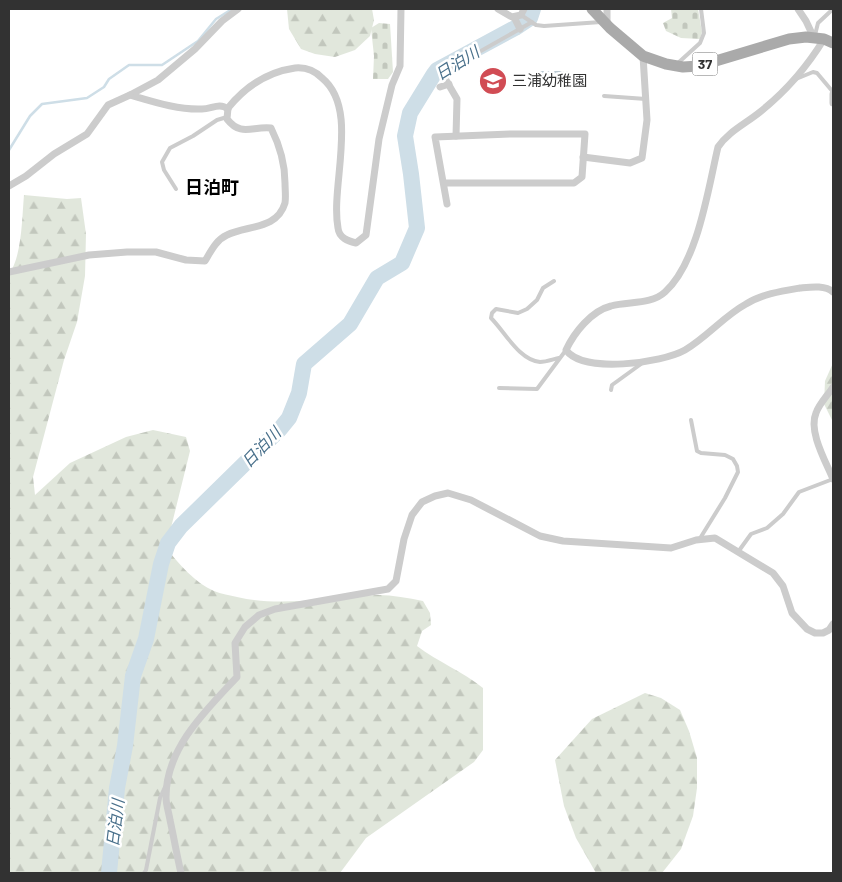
<svg xmlns="http://www.w3.org/2000/svg" width="842" height="882" font-family="Barlow,'Noto Sans JP',sans-serif">
  <style>
    .forest { fill: url(#forest-firs) }
    .cemetery { fill: url(#cemetery-stones) }
    .water { fill: url(#water-rules) }
    .lines { fill: none; stroke-linecap: round; stroke-linejoin: round }
    .stream { stroke: #cedee7; stroke-width: 2.5 }
    .river { stroke: #cedee7; stroke-width: 16 }
    .service { stroke: #ccc; stroke-width: 4 }
    .minor { stroke: #ccc; stroke-width: 7 }
    .primary { stroke: #aaa; stroke-width: 11 }
    .labels { text-anchor: middle; stroke-width: 5; stroke-linejoin: round; paint-order: stroke }
    .shield { fill: #fff; stroke: #707070; stroke-width: 1 }
    .shield-label { font-size: 14px; font-weight: bold; fill: #323232 }
    .poi-label { font-size: 15px; fill: #323232; stroke: #fff; text-anchor: start }
    .water-label { font-size: 16px; font-style: italic; fill: #49708b; stroke: #fff }
    .quarter-label { font-size: 18px; font-weight: bold; fill: #000; stroke: #fff }
  </style>
  <defs>
    <pattern id="forest-firs" width="22" height="20" patternUnits="userSpaceOnUse" patternTransform="scale(1.25)"><rect width="22" height="20" fill="#e1e7dc"/><path d="M5 1l3.5 6h-7zM16 11l3.5 6h-7z" fill="#c2c7bd"/></pattern>
    <pattern id="cemetery-stones" width="16" height="16" patternUnits="userSpaceOnUse" patternTransform="scale(1.25)"><rect width="16" height="16" fill="#e1e7dc"/><path d="M2 7V4a2 2 0 0 1 4 0v3zM10 15v-3a2 2 0 0 1 4 0v3z" fill="#c2c7bd"/></pattern>
    <pattern id="water-rules" width="6" height="5" patternUnits="userSpaceOnUse" patternTransform="scale(1.25)"><rect width="6" height="5" fill="#cedee7"/><path d="M0 2.5h6" fill="none" stroke="#b1bfc7"/></pattern>
  </defs>
  <rect width="100%" height="100%" fill="#fff"/>
  <g class="forest">
    <polygon points="287,9 372,9 374,20 370,36 355,50 335,57 315,54 301,49 289,29"/>
    <path d="M24 195 67 199 81 198 86 234 85 276 77 322 64 360 33 477 35 495 70 463 126 437 153 430 186 437 190 451 166 548C179 564 195 583 214 591 221 594 230 595 237 597 284 608 330 596 378 595 393 595 408 598 423 601L430 613 431 625 422 631 417 646C438 662 462 671 483 688V750L474 762 366 838 340 873H9V274C22 257 22 217 24 195Z"/>
    <polygon points="833,363 833,422 824,404 825,381"/>
    <polygon points="645,693 661,698 680,710 689,731 697,758 697,788 693,816 681,849 662,873 596,873 576,838 564,806 555,760 592,719"/>
  </g>
  <g class="cemetery">
    <polygon points="671,9 698,9 702,32 700,39 681,38 666,31 663,23 672,18"/>
    <polygon points="379,23 390,24 393,72 388,79 373,79 374,56 371,28"/>
  </g>
  <polygon class="water" points="535,71 569,71 569,85 535,84"/>
  <g class="lines">
    <polyline class="stream" points="9,150 30,116 42,104 87,98 104,87 109,79 129,65 162,65 198,41 216,19 232,9"/>
    <polyline class="river" points="109,873 117,788 125,746 133,676 146,639 161,564 168,543 181,526 280,429 289,418 299,393 304,364 350,324 377,278 402,263 417,228 411,174 405,136 410,113 434,74 437,70 515,28 530,18 533,9"/>
    <g class="service">
      <polyline points="521,15 536,25 544,26 601,22"/>
      <polyline points="815,35 818,23 833,9"/>
      <polyline points="678,63 700,43 704,33 701,9"/>
      <polyline points="443,75 449,69 532,22"/>
      <polyline points="796,79 813,72 817,73 833,92"/>
      <polyline points="604,96 646,99"/>
      <polyline points="176,189 164,170 162,162 170,148 193,136 217,120 227,117"/>
      <path d="M554 281 543 288 537 300 527 309 518 313 496 309 492 313 491 318C505 332 519 360 540 362 546 362 554 359 559 358"/>
      <polyline points="499,388 537,389 566,350"/>
      <polyline points="611,390 612,385 641,364"/>
      <polyline points="691,420 697,451 701,453 725,455 733,459 737,466 738,472 725,498 699,540"/>
      <polyline points="738,552 751,534 767,528 783,514 799,492 833,479"/>
      <polyline points="144,873 146,870 160,798 165,787"/>
    </g>
    <g class="minor">
      <polyline points="498,9 512,17 521,15 524,9"/>
      <polyline points="798,9 806,21 814,38"/>
      <polyline points="514,17 520,29"/>
      <polyline points="607,25 607,9"/>
      <path d="M824 39C807 67 785 92 760 112 745 124 728 132 718 147 708 189 698 262 665 292 651 305 629 301 611 306 591 311 574 333 566 350 583 374 662 363 685 350 707 337 724 316 746 304 762 294 782 291 800 288 811 287 825 285 833 292"/>
      <polyline points="443,75 457,99 456,136"/>
      <polyline points="440,87 449,84"/>
      <polyline points="833,103 833,94"/>
      <path d="M228 109C219 102 212 109 202 109 178 110 154 102 130 95L158 80 195 49 222 21 238 9"/>
      <polyline points="583,157 630,163 642,158 647,120 643,56"/>
      <polyline points="444,183 574,183 582,177 585,134 511,134 435,137 447,204"/>
      <polyline points="9,186 26,176 54,154 87,134 108,105 130,95"/>
      <path d="M9 272 89 255 127 252H156L186 260 205 261C211 251 216 240 227 235 247 225 277 230 285 203 286 197 285 189 285 183 285 164 280 146 271 128 252 126 241 137 227 119L228 108C245 87 267 72 295 68 306 67 314 70 322 78 360 109 330 185 338 228 339 238 348 241 356 243L366 235 379 139 392 85 400 66 401 9"/>
      <path d="M833 387C828 395 819 404 816 413 808 431 826 462 833 479"/>
      <path d="M181 873C177 856 174 838 170 820 169 813 166 805 166 797 166 748 206 710 237 677L235 643 245 627 259 615 275 609 388 589 396 581 404 539 412 515 422 502 435 496 448 493 471 500 540 536 563 541 671 548 696 540 715 538 773 573 783 586 792 613 807 629 815 633H823L829 630 833 624"/>
    </g>
    <polyline class="primary" points="592,9 610,28 643,56 666,64 683,67 699,66 789,39 806,37 824,39 833,43"/>
  </g>
  <defs>
    <symbol id="school-disc" viewBox="-11 -11 22 22"><circle r="9.5" fill="#d14c54" stroke="#fff"/><path d="M0-5L7-2L0 1L-7-2ZM-4 1L0 2.5L4 1V4Q0 6-4 4Z" fill="#fff"/></symbol>
  </defs>
  <g fill-rule="evenodd">
    <use href="#school-disc" x="477" y="65" width="32" height="32"/>
  </g>
  <g class="labels">
    <rect class="shield" x="692.5" y="52.5" width="25" height="23" rx="4"/>
    <g class="shield-label">
      <text x="705" y="69">37</text>
    </g>
    <g class="poi-label">
      <text x="512" y="86">三浦幼稚園</text>
    </g>
    <g class="water-label">
      <text transform="translate(457 63) rotate(-32)" y="6">日泊川</text>
      <text transform="translate(261 447) rotate(-46)" y="6">日泊川</text>
      <text transform="translate(115 823) rotate(-83)" y="6">日泊川</text>
    </g>
    <g class="quarter-label">
      <text x="212" y="194">日泊町</text>
    </g>
  </g>
  <rect width="842" height="882" fill="none" stroke="#323232" stroke-width="20"/>
</svg>
